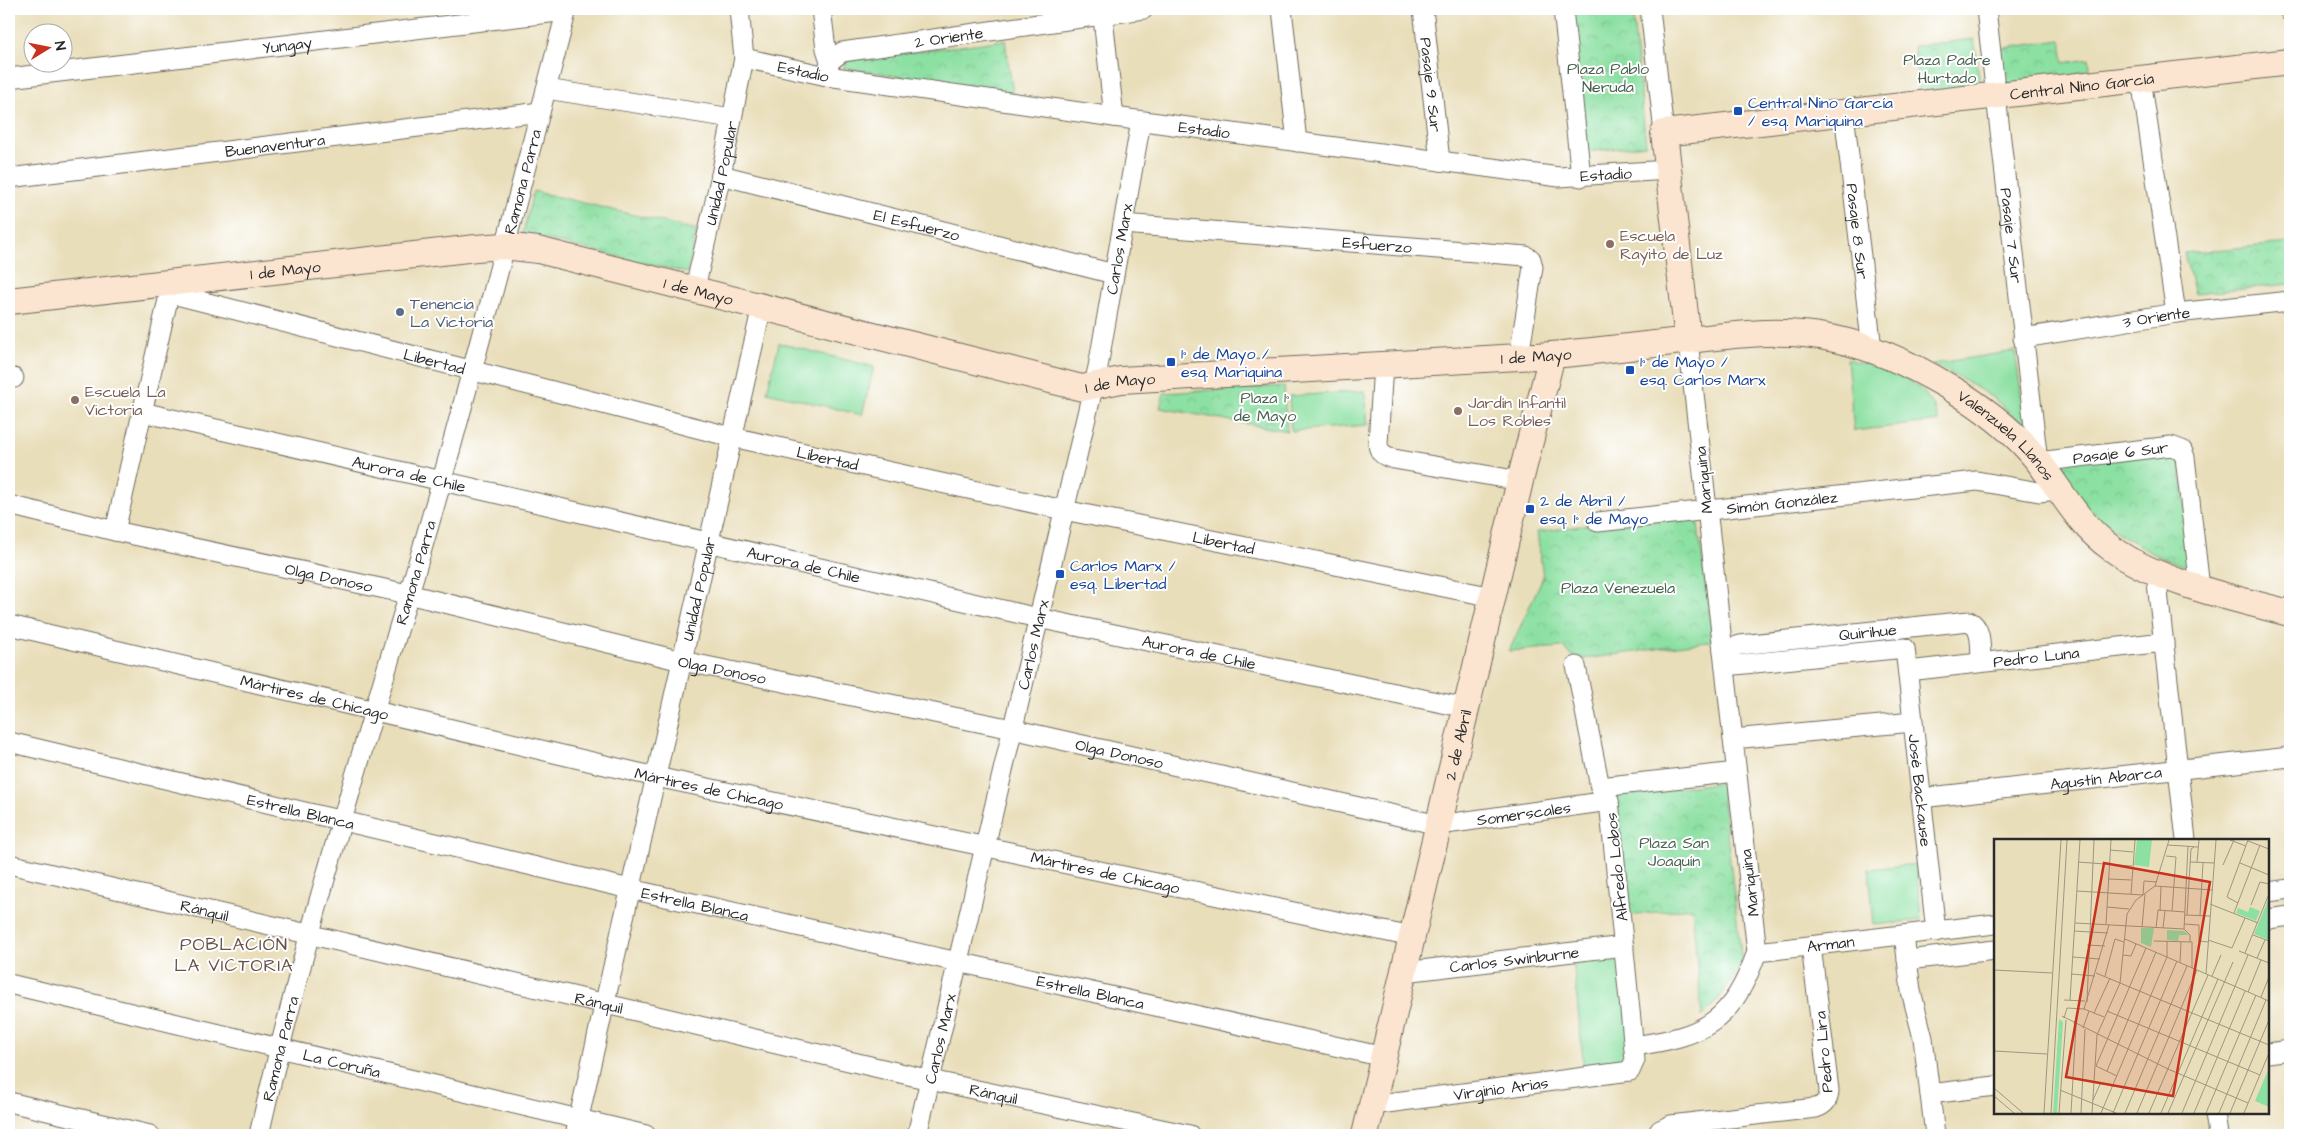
<svg xmlns="http://www.w3.org/2000/svg" width="2299" height="1144" font-family="'Architects Daughter',sans-serif">
  <style>
    .grass { fill: #8ce0a2; stroke: #5c8666 }
    .park { fill: url(#park-crowns); stroke: #5c8666 }
    .lines { fill: none; stroke-linecap: round; stroke-linejoin: round }
    .street-casing { stroke: #6e6a5d; stroke-width: 21 }
    .secondary-casing { stroke: #6e6a5d; stroke-width: 28 }
    .street { stroke: #fff; stroke-width: 19 }
    .secondary { stroke: #fce5d0; stroke-width: 26 }
    .transit-dot { fill: #1a4fb4; stroke: #fff; stroke-width: 2 }
    .education-dot { fill: #8d6e63; stroke: #fff; stroke-width: 2 }
    .service-dot { fill: #5c6f8a; stroke: #fff; stroke-width: 2 }
    .labels { text-anchor: middle; stroke-width: 4; stroke-linejoin: round; paint-order: stroke }
    .street-label { font-size: 16px; fill: #2b2b2b; stroke: #fff }
    .park-label { font-size: 16px; fill: #48614f; stroke: #fff }
    .transit-label { font-size: 16px; fill: #164399; stroke: #fff; text-anchor: start }
    .education-label { font-size: 16px; fill: #785e54; stroke: #fff; text-anchor: start }
    .service-label { font-size: 16px; fill: #4e5e75; stroke: #fff; text-anchor: start }
    .neighbourhood-label { font-size: 18px; letter-spacing: 1px; fill: #67514a; stroke: #fff }
    .inset-road { fill: none; stroke: #9d9681; stroke-width: 1 }
    .view { fill: #c8321e; fill-opacity: 0.15; stroke: #c8321e; stroke-width: 2.5 }
    .inset-edge { fill: none; stroke: #2b2b2b; stroke-width: 2.5 }
  </style>
  <defs>
    <pattern id="park-crowns" width="20" height="18" patternUnits="userSpaceOnUse" patternTransform="scale(1.25)"><rect width="20" height="18" fill="#8ce0a2"/><path d="M2 6a3 3 0 1 1 6 0M12 15a3 3 0 1 1 6 0" fill="none" stroke="#79c08c"/></pattern>
  </defs>
  <rect width="100%" height="100%" fill="#fff"/>
  <filter id="ink" filterUnits="userSpaceOnUse"><feTurbulence type="fractalNoise" baseFrequency=".02" numOctaves="2"/><feDisplacementMap in="SourceGraphic" scale="10" xChannelSelector="R" yChannelSelector="G"/><feConvolveMatrix kernelMatrix="1 2 1 2 8 2 1 2 1" color-interpolation-filters="sRGB"/></filter>
  <filter id="wash" filterUnits="userSpaceOnUse"><feTurbulence type="fractalNoise" baseFrequency=".0096" numOctaves="4" result="noise"/><feDisplacementMap in="SourceGraphic" scale="20" xChannelSelector="R" yChannelSelector="G"/><feGaussianBlur stdDeviation="1.12" result="paint"/><feColorMatrix in="noise" values="0 0 0 0 0 0 0 0 0 0 0 0 0 0 0 0 0 1.4 0 .05"/><feComposite in="paint" operator="in"/></filter>
  <g filter="url(#wash)">
    <rect width="100%" height="100%" fill="#e9deba"/>
    <g class="grass">
      <polygon points="779,343 874,367 862,415 767,392"/>
      <polygon points="2015,351 2026,427 1993,398 1964,380 1932,364"/>
      <path d="M1847 359C1887 371 1927 376 1939 421L1854 431Z"/>
      <polygon points="1365,391 1368,425 1291,431 1289,396"/>
      <polygon points="1916,864 1921,920 1874,925 1869,869"/>
      <polygon points="1621,953 1634,1064 1584,1070 1573,958"/>
    </g>
    <g class="park">
      <polygon points="1570,9 1632,9 1646,145 1585,152"/>
      <polygon points="1974,39 1981,90 1920,98 1914,46"/>
      <polygon points="1005,40 1013,94 844,68 845,61"/>
      <polygon points="2061,40 2064,63 2089,59 2091,77 2003,88 1998,49"/>
      <polygon points="533,191 697,230 687,273 523,234"/>
      <polygon points="2290,243 2290,284 2195,294 2184,253"/>
      <polygon points="1284,386 1287,431 1160,408 1164,393"/>
      <polygon points="2178,448 2193,569 2153,554 2109,527 2075,498 2055,461"/>
      <polygon points="1696,510 1713,641 1577,660 1563,647 1509,651 1543,577 1537,532"/>
      <path d="M1721 783 1742 963C1731 983 1719 1001 1702 1017L1692 908 1628 915 1613 794Z"/>
    </g>
  </g>
  <g filter="url(#ink)">
    <g class="lines">
      <defs>
        <g id="street">
          <polyline points="821,9 826,49 830,61"/>
          <polyline points="1102,9 1114,117"/>
          <polyline points="1282,9 1297,142"/>
          <path id="s1" d="M1423 9 1440 161"/>
          <polyline points="1563,9 1581,177"/>
          <polyline points="1650,9 1664,133"/>
          <path id="s2" d="M1986 9 2038 462 2171 446 2182 450 2185 457 2200 588"/>
          <polyline points="2290,9 2290,12"/>
          <path id="s3" d="M744 58 827 76 1114 117 1559 177 1668 170"/>
          <path id="s4" d="M827 76 830 61 842 52 1144 9"/>
          <path id="s5" d="M9 78 566 11"/>
          <polyline points="2141,79 2176,313"/>
          <polyline points="546,89 732,118"/>
          <path id="s6" d="M1844 113 1872 349"/>
          <path id="s7" d="M721 175 1114 274"/>
          <path id="s8" d="M9 178 540 112"/>
          <path id="s9" d="M1123 224 1526 256 1531 259 1533 267 1519 357"/>
          <path id="s10" d="M695 288 721 175 744 58 739 9"/>
          <path id="s11" d="M169 293 732 437 1064 510 1493 597"/>
          <path id="s12" d="M2023 338 2176 313 2290 301"/>
          <path d="M1383 365 1378 444C1379 454 1385 457 1394 459L1520 481"/>
          <polyline points="9,377 14,378"/>
          <path id="s13" d="M142 412 1038 618 1466 708"/>
          <path id="s14" d="M9 505 115 531 408 594 682 661 1012 729 1439 825 1609 801"/>
          <path id="s15" d="M1598 522 1977 481 2039 492 2057 490"/>
          <polyline points="115,531 172,282"/>
          <polyline points="2156,574 2186,840"/>
          <path id="s16" d="M9 625 656 777 1412 937"/>
          <path id="s17" d="M1723 650 1740 645 1969 621C1983 628 1980 648 1981 662"/>
          <path id="s18" d="M1725 666 1905 648 1936 932"/>
          <path id="s19" d="M1908 671 2164 642"/>
          <polyline points="1733,739 1913,722"/>
          <path id="s20" d="M9 742 630 889 1384 1057"/>
          <polyline points="1600,787 1737,772"/>
          <path id="s21" d="M1921 798 2290 757"/>
          <path id="s22" d="M9 864 930 1080 1190 1135"/>
          <polyline points="2268,892 2290,889"/>
          <polyline points="2268,919 2290,916"/>
          <polyline points="1904,935 1911,991 1923,1038 1935,1135"/>
          <path id="s23" d="M1757 952 1995 924"/>
          <polyline points="1907,960 1995,950"/>
          <path id="s24" d="M1404 972 1624 946"/>
          <path id="s25" d="M9 984 646 1135"/>
          <path d="M1634 1046C1705 1036 1732 1022 1757 952L1688 340"/>
          <polyline points="2268,1053 2290,1050"/>
          <polyline points="1930,1094 1995,1086"/>
          <polyline points="9,1102 150,1135"/>
          <path id="s26" d="M1372 1105 1630 1071 1635 1060 1609 801 1600 787 1576 666"/>
          <polyline points="2215,1113 2218,1135"/>
          <path id="s27" d="M259 1135C309 914 380 698 442 480 486 323 526 166 567 9"/>
          <path id="s28" d="M575 1135 762 306"/>
          <path id="s29" d="M917 1135 1098 367 1141 121"/>
          <path d="M1657 1135 1660 1130 1671 1125 1816 1108C1825 1105 1829 1100 1829 1090L1811 946"/>
        </g>
        <g id="secondary">
          <path id="s30" d="M9 301 476 248 504 246 538 250 1082 388 1121 380 1552 355C1595 351 1638 346 1681 341 1733 335 1783 327 1835 339 1903 354 1995 406 2039 462 2062 492 2079 525 2111 548 2160 583 2232 598 2290 613"/>
          <path id="s31" d="M1688 340 1664 133 2290 62"/>
          <path id="s32" d="M1365 1135 1520 481 1552 355"/>
        </g>
      </defs>
      <use href="#street" class="street-casing"/>
      <use href="#secondary" class="secondary-casing"/>
      <use href="#street" class="street"/>
      <use href="#secondary" class="secondary"/>
    </g>
  </g>
  <g class="transit-dot">
    <rect x="1733" y="106" width="10" height="10" rx="2.5"/>
    <rect x="1166" y="357" width="10" height="10" rx="2.5"/>
    <rect x="1625" y="365" width="10" height="10" rx="2.5"/>
    <rect x="1525" y="504" width="10" height="10" rx="2.5"/>
    <rect x="1055" y="569" width="10" height="10" rx="2.5"/>
  </g>
  <g class="education-dot">
    <circle cx="1610" cy="244" r="5"/>
    <circle cx="75" cy="400" r="5"/>
    <circle cx="1458" cy="411" r="5"/>
  </g>
  <circle class="service-dot" cx="400" cy="312" r="5"/>
  <g class="labels">
    <g class="street-label">
      <text dy="6" stroke="none"><textPath href="#s4" startOffset="138">2 Oriente</textPath></text>
      <text dy="6" stroke="none"><textPath href="#s5" startOffset="280">Yungay</textPath></text>
      <text dy="6" stroke="none"><textPath href="#s3" startOffset="61">Estadio</textPath></text>
      <text dy="6" stroke="none"><textPath href="#s1" startOffset="76">Pasaje 9 Sur</textPath></text>
      <text dy="6" stroke="none"><textPath href="#s31" startOffset="629">Central Nino García</textPath></text>
      <text dy="6" stroke="none"><textPath href="#s3" startOffset="466">Estadio</textPath></text>
      <text dy="6" stroke="none"><textPath href="#s8" startOffset="268">Buenaventura</textPath></text>
      <text dy="6" stroke="none"><textPath href="#s10" startOffset="118">Unidad Popular</textPath></text>
      <text dy="6" stroke="none"><textPath href="#s3" startOffset="871">Estadio</textPath></text>
      <text dy="6" stroke="none"><textPath href="#s27" startOffset="989">Ramona Parra</textPath></text>
      <text dy="6" stroke="none"><textPath href="#s7" startOffset="202">El Esfuerzo</textPath></text>
      <text dy="6" stroke="none"><textPath href="#s6" startOffset="119">Pasaje 8 Sur</textPath></text>
      <text dy="6" stroke="none"><textPath href="#s2" startOffset="228">Pasaje 7 Sur</textPath></text>
      <text dy="6" stroke="none"><textPath href="#s9" startOffset="255">Esfuerzo</textPath></text>
      <text dy="6" stroke="none"><textPath href="#s29" startOffset="909">Carlos Marx</textPath></text>
      <text dy="6" stroke="none"><textPath href="#s30" startOffset="278">1 de Mayo</textPath></text>
      <text dy="6" stroke="none"><textPath href="#s30" startOffset="698">1 de Mayo</textPath></text>
      <text dy="6" stroke="none"><textPath href="#s12" startOffset="135">3 Oriente</textPath></text>
      <text dy="6" stroke="none"><textPath href="#s30" startOffset="1549">1 de Mayo</textPath></text>
      <text dy="6" stroke="none"><textPath href="#s11" startOffset="274">Libertad</textPath></text>
      <text dy="6" stroke="none"><textPath href="#s30" startOffset="1132">1 de Mayo</textPath></text>
      <text dy="6" stroke="none"><textPath href="#s30" startOffset="2049">Valenzuela Llanos</textPath></text>
      <text dy="6" stroke="none"><textPath href="#s2" startOffset="539">Pasaje 6 Sur</textPath></text>
      <text dy="6" stroke="none"><textPath href="#s11" startOffset="679">Libertad</textPath></text>
      <text dy="6" stroke="none"><textPath href="#s13" startOffset="274">Aurora de Chile</textPath></text>
      <text transform="translate(1703 480) rotate(-96)" y="6">Mariquina</text>
      <text dy="6" stroke="none"><textPath href="#s15" startOffset="185">Simón González</textPath></text>
      <text dy="6" stroke="none"><textPath href="#s11" startOffset="1084">Libertad</textPath></text>
      <text dy="6" stroke="none"><textPath href="#s13" startOffset="679">Aurora de Chile</textPath></text>
      <text dy="6" stroke="none"><textPath href="#s27" startOffset="584">Ramona Parra</textPath></text>
      <text dy="6" stroke="none"><textPath href="#s14" startOffset="328">Olga Donoso</textPath></text>
      <text dy="6" stroke="none"><textPath href="#s28" startOffset="560">Unidad Popular</textPath></text>
      <text dy="6" stroke="none"><textPath href="#s17" startOffset="146">Quirihue</textPath></text>
      <text dy="6" stroke="none"><textPath href="#s29" startOffset="504">Carlos Marx</textPath></text>
      <text dy="6" stroke="none"><textPath href="#s13" startOffset="1084">Aurora de Chile</textPath></text>
      <text dy="6" stroke="none"><textPath href="#s19" startOffset="129">Pedro Luna</textPath></text>
      <text dy="6" stroke="none"><textPath href="#s14" startOffset="732">Olga Donoso</textPath></text>
      <text dy="6" stroke="none"><textPath href="#s16" startOffset="314">Mártires de Chicago</textPath></text>
      <text dy="6" stroke="none"><textPath href="#s32" startOffset="401">2 de Abril</textPath></text>
      <text dy="6" stroke="none"><textPath href="#s14" startOffset="1138">Olga Donoso</textPath></text>
      <text dy="6" stroke="none"><textPath href="#s21" startOffset="186">Agustín Abarca</textPath></text>
      <text dy="6" stroke="none"><textPath href="#s16" startOffset="719">Mártires de Chicago</textPath></text>
      <text dy="6" stroke="none"><textPath href="#s18" startOffset="324">José Backause</textPath></text>
      <text dy="6" stroke="none"><textPath href="#s20" startOffset="300">Estrella Blanca</textPath></text>
      <text dy="6" stroke="none"><textPath href="#s14" startOffset="1551">Somerscales</textPath></text>
      <text transform="translate(1616 867) rotate(-96)" y="6">Alfredo Lobos</text>
      <text dy="6" stroke="none"><textPath href="#s16" startOffset="1124">Mártires de Chicago</textPath></text>
      <text transform="translate(1749 883) rotate(-97)" y="6">Mariquina</text>
      <text dy="6" stroke="none"><textPath href="#s20" startOffset="705">Estrella Blanca</textPath></text>
      <text dy="6" stroke="none"><textPath href="#s22" startOffset="201">Ránquil</textPath></text>
      <text dy="6" stroke="none"><textPath href="#s23" startOffset="74">Arman</textPath></text>
      <text dy="6" stroke="none"><textPath href="#s24" startOffset="111">Carlos Swinburne</textPath></text>
      <text dy="6" stroke="none"><textPath href="#s20" startOffset="1110">Estrella Blanca</textPath></text>
      <text dy="6" stroke="none"><textPath href="#s22" startOffset="606">Ránquil</textPath></text>
      <text dy="6" stroke="none"><textPath href="#s29" startOffset="99">Carlos Marx</textPath></text>
      <text dy="6" stroke="none"><textPath href="#s27" startOffset="89">Ramona Parra</textPath></text>
      <text transform="translate(1823 1052) rotate(-95)" y="6">Pedro Lira</text>
      <text dy="6" stroke="none"><textPath href="#s25" startOffset="342">La Coruña</textPath></text>
      <text dy="6" stroke="none"><textPath href="#s26" startOffset="130">Virginio Arias</textPath></text>
      <text dy="6" stroke="none"><textPath href="#s22" startOffset="1011">Ránquil</textPath></text>
    </g>
    <g class="park-label">
      <text x="1947" y="65">Plaza Padre<tspan x="1947" dy="18">Hurtado</tspan></text>
      <text x="1608" y="74">Plaza Pablo<tspan x="1608" dy="18">Neruda</tspan></text>
      <text x="1265" y="403">Plaza 1°<tspan x="1265" dy="18">de Mayo</tspan></text>
      <text x="1618" y="593">Plaza Venezuela</text>
      <text x="1674" y="848">Plaza San<tspan x="1674" dy="18">Joaquín</tspan></text>
    </g>
    <g class="transit-label">
      <text x="1748" y="108">Central Nino García<tspan x="1748" dy="18">/ esq. Mariquina</tspan></text>
      <text x="1181" y="359">1° de Mayo /<tspan x="1181" dy="18">esq. Mariquina</tspan></text>
      <text x="1640" y="367">1° de Mayo /<tspan x="1640" dy="18">esq. Carlos Marx</tspan></text>
      <text x="1540" y="506">2 de Abril /<tspan x="1540" dy="18">esq. 1° de Mayo</tspan></text>
      <text x="1070" y="571">Carlos Marx /<tspan x="1070" dy="18">esq. Libertad</tspan></text>
    </g>
    <g class="education-label">
      <text x="1620" y="241">Escuela<tspan x="1620" dy="18">Rayito de Luz</tspan></text>
      <text x="85" y="397">Escuela La<tspan x="85" dy="18">Victoria</tspan></text>
      <text x="1468" y="408">Jardín Infantil<tspan x="1468" dy="18">Los Robles</tspan></text>
    </g>
    <g class="service-label">
      <text x="410" y="309">Tenencia<tspan x="410" dy="18">La Victoria</tspan></text>
    </g>
    <g class="neighbourhood-label">
      <text x="234" y="950">POBLACIÓN<tspan x="234" dy="21">LA VICTORIA</tspan></text>
    </g>
  </g>
  <g transform="translate(1994 839)">
    <rect width="275" height="275" fill="#e9deba"/>
    <path d="M143 1H158L155 28 140 26ZM275 59V101L260 95Z" fill="#8ce0a2"/>
    <path d="M256 68 266 72 262 82 242 74 244 69 254 73ZM147 89H160L157 108 147 104ZM173 91 190 92 195 96H185L184 102 173 101ZM65 180 69 183 63 274H59ZM275 229V268L261 262Z" fill="#8ce0a2"/>
    <path class="inset-road" d="M236 1 252 7M254 2 275 10M174 6 204 8M116 11 139 13M172 17 182 18 178 72M84 23 138 27M196 23 220 24M203 23 205 1M246 24 275 36M229 26 240 1M115 40 137 41M161 47 219 51M83 52 149 56 150 42 163 43M137 55 141 1M244 64 233 58 254 1M216 65 264 84M257 66 266 43 275 45M113 68 135 70M166 72 167 47M240 74 266 6M191 76 216 77M193 76 197 10 200 8M206 76 209 24M81 84 190 90M112 85 117 1M190 85 205 86V102L214 103M148 88 151 55M162 89 164 71 191 73M169 89 171 72M190 90 194 7M190 90 196 96V103M80 92 114 94M259 96 275 102M131 100 275 162M214 101 238 109 251 79M160 102 198 103V129M93 106 111 107M245 112 275 124M251 114 275 55M129 116 137 117 142 105M78 118 106 120M263 119 271 101M186 123 187 103M0 131 58 134M102 134 275 206M77 135 101 137M212 135 222 1M111 137 121 100 130 103M218 137 227 116M254 153 267 121M267 158 275 138M70 161 91 162M76 161 86 1M93 163 100 1M90 170 115 86M113 172 266 236M100 174 116 139M68 177 174 230 254 264M70 179 73 169 90 170 110 178M80 185 85 170M89 189 95 172M0 212 53 215M102 227 152 109M102 227 123 237M113 232 162 113M0 249 29 274M66 251 122 274M0 257 20 274M99 261 107 243M50 274 67 1M57 274 73 1M65 274 72 181M77 274 82 186M87 274 91 190M98 274 103 196 126 144 133 75 142 61 161 47 175 1M107 274 173 118V102M119 274 183 122M131 274 193 127M143 274 203 131M155 274 214 136M167 274 224 140M174 274 239 123M188 274 254 116M200 274 251 152M212 274 262 156M225 274 272 161M236 274 275 181M250 274 275 214"/>
    <path class="view" d="M110 24 216 43 179 257 72 238Z"/>
    <rect width="275" height="275" class="inset-edge"/>
  </g>
  <rect width="2299" height="1144" fill="none" stroke="#fff" stroke-width="30"/>
  <g transform="translate(48 48) rotate(80)"><circle r="24" fill="#ffffff" stroke="#aaaaaa"/>
  <path d="M0-4L9 19L0 12L-9 19Z" fill="#c8321e"/>
  <text y="-8" font-size="14" font-weight="bold" text-anchor="middle" fill="#2b2b2b">N</text>
  </g>
</svg>
